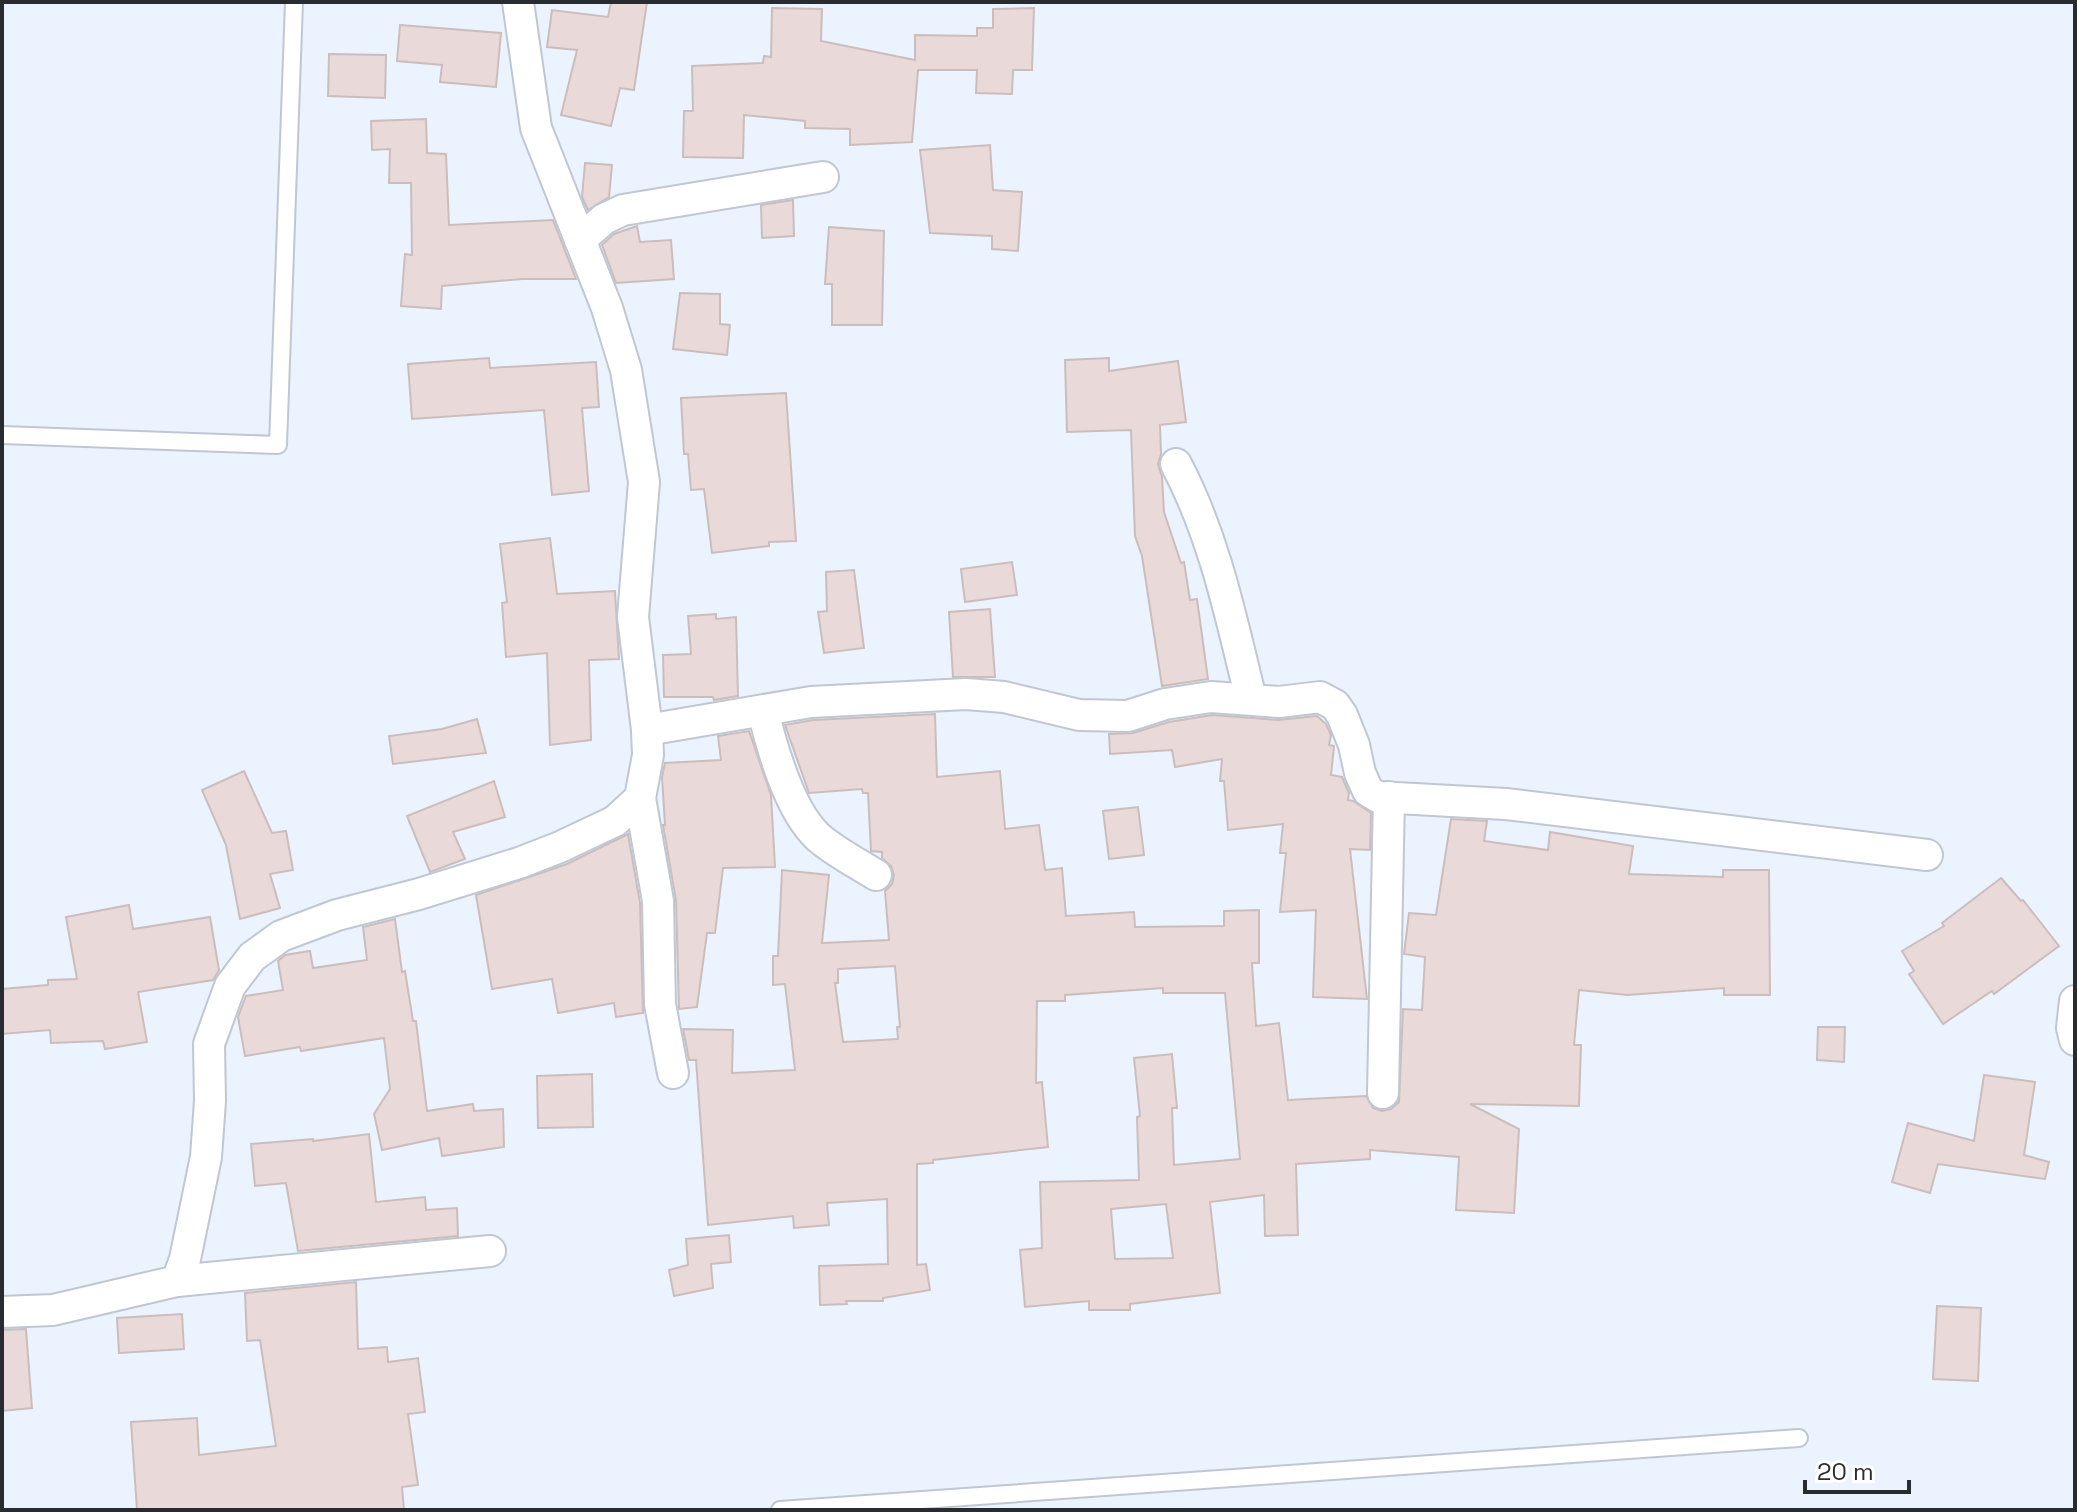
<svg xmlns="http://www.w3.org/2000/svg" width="2077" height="1512" font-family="'Space Grotesk',sans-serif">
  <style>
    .building { fill: #e9d9d9; stroke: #ccbdbd; stroke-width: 2; fill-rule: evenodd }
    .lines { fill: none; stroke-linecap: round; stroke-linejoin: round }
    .service-casing { stroke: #bfc7d2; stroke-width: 20 }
    .minor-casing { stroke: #bfc7d2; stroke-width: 34 }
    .service { stroke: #fff; stroke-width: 16 }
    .minor { stroke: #fff; stroke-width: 30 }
  </style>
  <rect width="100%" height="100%" fill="#ebf3ff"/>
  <g class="building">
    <polygon points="611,2 647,2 634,90 620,88 611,126 561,115 577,50 547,47 552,10 608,17"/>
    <polygon points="772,8 822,9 821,41 915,60 915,35 977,36 977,28 993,28 993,9 1034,8 1032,70 1013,70 1012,94 976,93 977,70 918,70 912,142 850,145 850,129 805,128 805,121 744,115 743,158 683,157 684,111 693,111 692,66 763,63 764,56 771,57"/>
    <polygon points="400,25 501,33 496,87 440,82 442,65 397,61"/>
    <polygon points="329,54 386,55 385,98 328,96"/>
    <polygon points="426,119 427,153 446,154 449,225 553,220 576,279 522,279 442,286 441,309 401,306 405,254 412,255 411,183 389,183 390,149 372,150 371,121"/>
    <polygon points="990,145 993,190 1022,192 1018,251 992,249 992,236 930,233 920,150"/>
    <polygon points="585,163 612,165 609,197 588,210 582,197"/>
    <polygon points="793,200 794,236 762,238 761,205"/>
    <polygon points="637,226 640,242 671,240 674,279 616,283 602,245 614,234"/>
    <polygon points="829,227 884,231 882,325 832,325 832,284 825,284"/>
    <polygon points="680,293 720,294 720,324 730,325 727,355 673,349"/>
    <polygon points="489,358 490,368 596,362 599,407 582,408 589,491 552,495 544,410 412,419 408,364"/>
    <polygon points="1109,358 1109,371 1178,361 1186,422 1160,425 1161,454 1158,464 1162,477 1164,512 1181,563 1184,562 1190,600 1197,599 1208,679 1162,686 1142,556 1135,536 1131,430 1067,432 1065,360"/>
    <polygon points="786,393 796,541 769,542 769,546 712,553 704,489 691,490 688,454 684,454 681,398"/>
    <polygon points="550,538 557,594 615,591 619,659 589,660 591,740 550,745 547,653 506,657 502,603 507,602 500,544"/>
    <polygon points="1012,562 1017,595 965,602 961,569"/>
    <polygon points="854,570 864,648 824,653 818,612 827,611 826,572"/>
    <polygon points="990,609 995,677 953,677 949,612"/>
    <polygon points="716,614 716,619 736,617 738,696 714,700 713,697 664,697 663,655 691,654 688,616"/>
    <path d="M935 714 937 777 1000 771 1005 829 1039 825 1045 870 1062 868 1066 916 1134 912 1135 927 1224 926V911L1259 910V963H1252L1256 1026 1279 1023 1288 1100 1366 1096 1373 1108 1382 1111 1391 1109 1399 1102 1403 1009 1422 1010 1425 957 1404 954 1409 913 1436 915 1451 819 1487 821 1484 841 1548 850 1550 832 1633 846 1629 874 1723 877V870H1769L1770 995H1724V988L1627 995 1579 990 1574 1045H1581L1579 1106 1470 1104 1519 1129 1514 1213 1456 1210 1459 1157 1370 1150V1159L1296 1164 1298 1235 1265 1236 1264 1195 1210 1202 1220 1293 1130 1304V1310H1089V1301L1025 1307 1020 1250 1042 1248 1040 1182 1139 1180 1137 1117 1140 1116 1134 1058 1172 1054 1177 1108H1172L1174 1165 1240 1159 1225 993H1163V988L1065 995V1001H1037L1036 1083 1042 1082 1048 1147 933 1160V1163L917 1164V1265L926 1264 930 1290 883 1298V1301H846L847 1304 820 1305 819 1266 888 1264 887 1199 827 1203 829 1225 794 1228 793 1216 708 1225 696 1060H689L683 1029 733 1030 732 1073 795 1070 785 984 773 985V956H778L782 870 829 875 822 943 889 940 885 891 892 884 894 875 891 866 882 858V852L871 851 868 793H863L862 789 809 793 785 725 813 720ZM895 966 900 1027H897L898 1039 843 1042 835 983H838V969ZM1166 1204 1173 1258 1115 1259 1111 1209Z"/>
    <polygon points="1212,715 1278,720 1317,716 1326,724 1331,735 1329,745 1334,746 1331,775 1342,777 1349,793 1348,800 1353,801 1371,813 1370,850 1350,849 1367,999 1313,997 1316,910 1280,912 1286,853 1280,853 1283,824 1228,830 1224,781 1220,781 1222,759 1175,767 1172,750 1110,754 1109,734 1133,733 1169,722"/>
    <polygon points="477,719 486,753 393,764 389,736 442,729"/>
    <polygon points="749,731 771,795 775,867 723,868 715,933 707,933 697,1007 679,1009 676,900 663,825 665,825 662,777 665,763 721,760 718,736"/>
    <polygon points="244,771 272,833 286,831 293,870 270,874 280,908 240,919 226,845 202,790"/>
    <polygon points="494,781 505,817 453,832 465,859 430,872 407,816"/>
    <polygon points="1138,807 1144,855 1109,859 1103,811"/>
    <polygon points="628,834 640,903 643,1013 616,1017 614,1003 558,1013 552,979 492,989 476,895 567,864"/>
    <polygon points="2001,878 2021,901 2023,900 2059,946 1994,994 1992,991 1943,1024 1909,974 1914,971 1902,951 1944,926 1942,923"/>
    <polygon points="129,905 133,929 210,917 219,970 213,980 138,992 147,1042 105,1049 103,1041 51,1043 50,1030 2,1034 2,989 48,985 48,980 77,979 66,917"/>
    <polygon points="395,919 402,972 405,971 413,1021 416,1021 427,1111 473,1104 474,1111 503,1109 504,1147 442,1156 439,1138 382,1150 374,1114 390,1089 384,1038 301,1051 300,1047 245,1056 238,1017 246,996 283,990 278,961 285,955 310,951 313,968 367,960 363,927"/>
    <polygon points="1818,1027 1845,1027 1844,1062 1817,1060"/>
    <polygon points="592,1074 593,1127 538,1128 537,1076"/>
    <polygon points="1984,1075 2035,1082 2024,1155 2049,1162 2045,1179 1938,1164 1930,1193 1892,1182 1908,1123 1974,1141"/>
    <polygon points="369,1134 376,1202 425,1197 426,1210 457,1208 458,1236 298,1251 286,1183 255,1186 251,1144 313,1139 313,1141"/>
    <polygon points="729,1235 731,1262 711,1264 713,1288 674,1296 669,1270 688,1265 686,1239"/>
    <polygon points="356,1282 358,1349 387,1347 388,1362 418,1358 425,1412 408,1414 418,1485 402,1487 404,1510 137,1510 131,1422 197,1418 199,1455 276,1446 260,1340 247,1341 245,1293"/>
    <polygon points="1937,1306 1981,1308 1978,1381 1933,1379"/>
    <polygon points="182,1314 184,1349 119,1353 117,1318"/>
    <polygon points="26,1329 32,1408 2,1411 2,1330"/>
  </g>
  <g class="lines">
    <defs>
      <g id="service">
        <polyline points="2,435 278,445 294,2"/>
        <polyline points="780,1510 1799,1438"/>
      </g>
      <g id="minor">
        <polyline points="580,240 604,219 623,210 823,177"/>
        <path d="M1176 464C1215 538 1231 618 1251 699"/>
        <path d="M763 711C772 748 789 810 818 837 835 852 857 863 876 875"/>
        <polyline points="647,730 811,702 966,694 1004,697 1079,715 1128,716 1165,704 1211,697 1279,702 1320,697 1335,705 1342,715 1354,745 1360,773 1368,791 1378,797 1506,804 1927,855"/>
        <polyline points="640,798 658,901 660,1004 673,1073"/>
        <polyline points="2075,1001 2072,1028 2075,1040"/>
        <polyline points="1383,1093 1389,797"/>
        <polyline points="177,1281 490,1251"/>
        <polyline points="2,1312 53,1310 177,1281 185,1259 206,1157 210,1101 209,1044 230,986 252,957 281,936 337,915 419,894 519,863 560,847 615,821 640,798 648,755 647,730 633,617 644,482 626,370 607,308 536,128 518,2"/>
      </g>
    </defs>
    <use href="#service" class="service-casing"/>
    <use href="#minor" class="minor-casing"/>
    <use href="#service" class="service"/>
    <use href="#minor" class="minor"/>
  </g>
  <rect width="2077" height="1512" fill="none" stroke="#282b2f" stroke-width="8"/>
  <path d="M1805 1480v12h104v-12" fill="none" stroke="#282b2f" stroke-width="4"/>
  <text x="1817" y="1480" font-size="24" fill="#282b2f" stroke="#ffffff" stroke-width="6" paint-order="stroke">20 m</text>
</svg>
